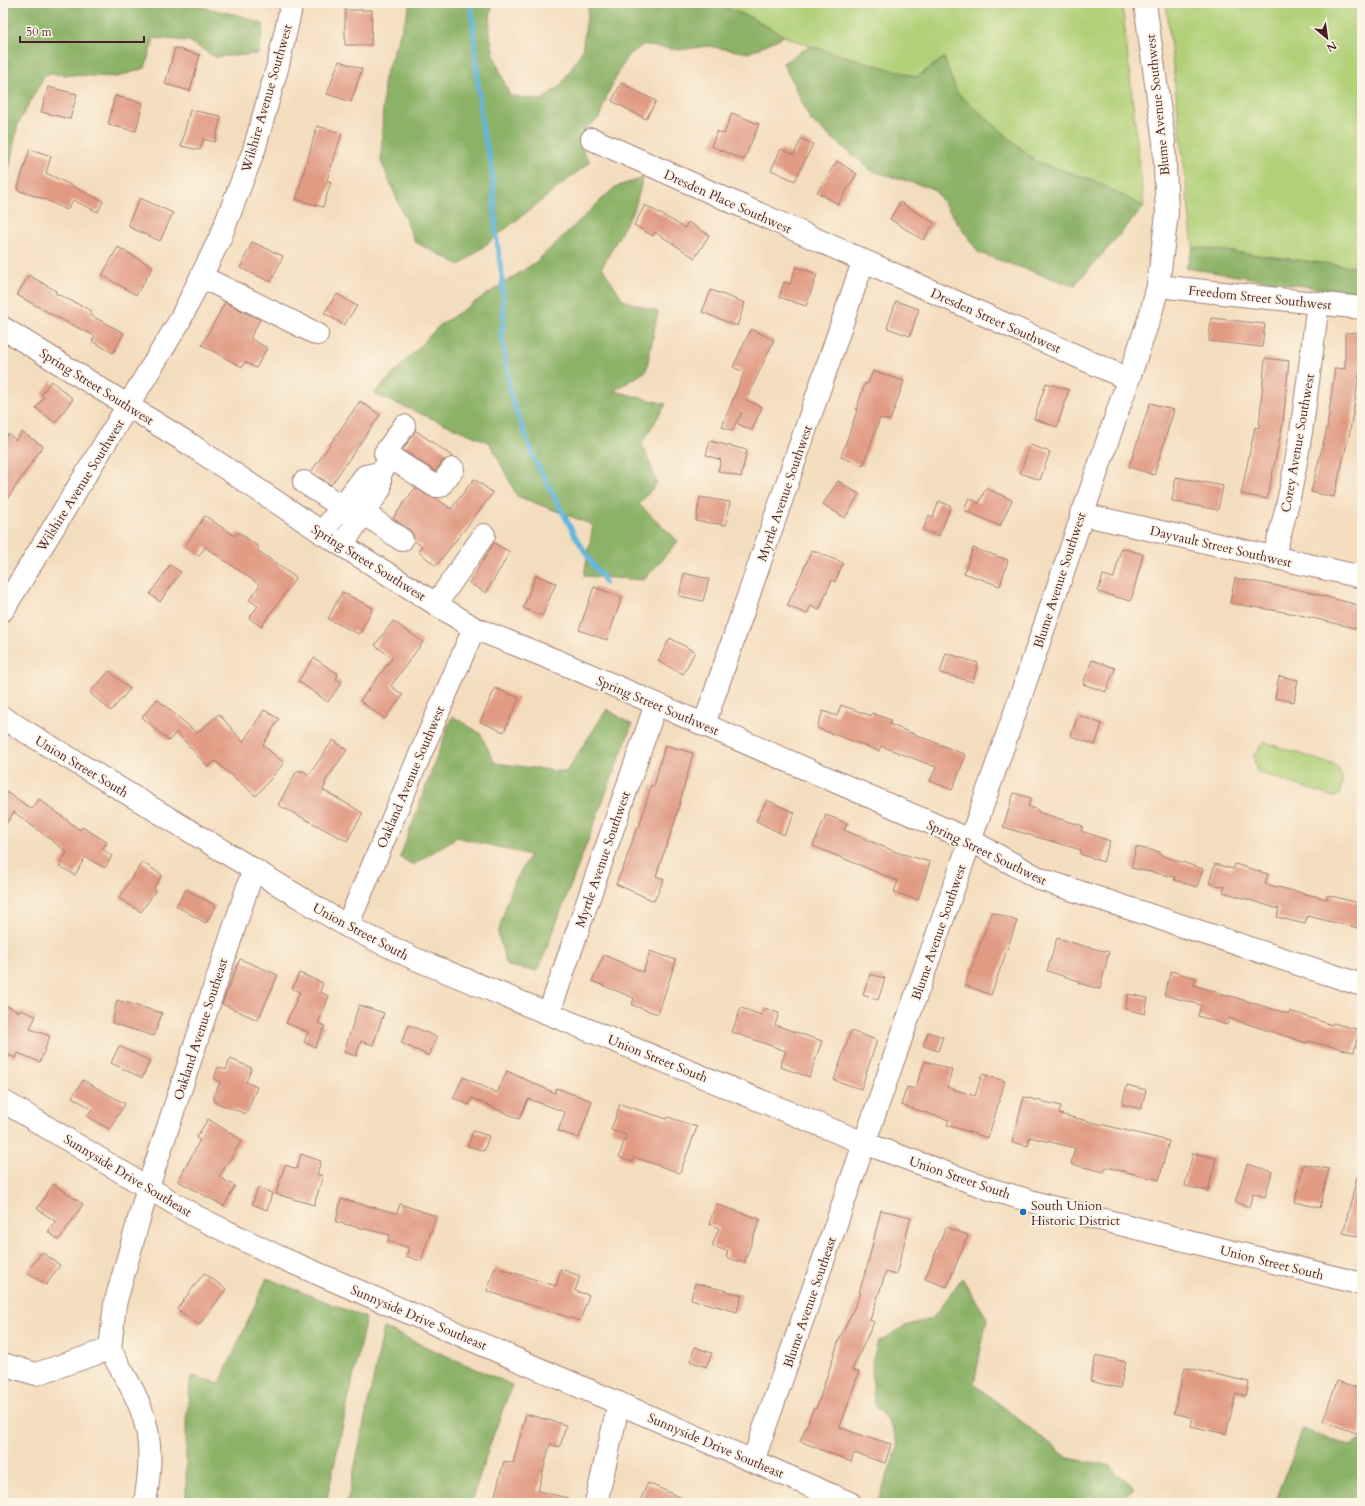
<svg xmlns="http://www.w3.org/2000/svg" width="1365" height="1506" font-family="Cardo,serif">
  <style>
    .green { fill: #b1d078; stroke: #7e7852 }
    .forest { fill: #8cb268; stroke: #6b684a }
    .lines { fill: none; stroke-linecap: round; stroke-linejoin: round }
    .stream { stroke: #62b5de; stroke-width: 5 }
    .building { fill: #e19b84 }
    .minor-casing { stroke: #9f7e74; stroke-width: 24 }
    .major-casing { stroke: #9f7e74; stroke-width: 24 }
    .minor { stroke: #fff; stroke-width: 22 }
    .major { stroke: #fff; stroke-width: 22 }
    .poi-dot { fill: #1f6fb2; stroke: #fcf5e5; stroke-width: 1.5 }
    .labels { text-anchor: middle; stroke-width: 3.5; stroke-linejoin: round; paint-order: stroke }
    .street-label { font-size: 13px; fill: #4a1f2b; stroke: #fcf5e5 }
    .poi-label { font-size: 13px; fill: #4a1f2b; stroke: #fcf5e5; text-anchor: start }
  </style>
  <rect width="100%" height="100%" fill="#fcf5e5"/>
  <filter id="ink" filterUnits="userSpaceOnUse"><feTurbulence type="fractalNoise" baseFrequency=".025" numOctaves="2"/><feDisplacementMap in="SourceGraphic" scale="8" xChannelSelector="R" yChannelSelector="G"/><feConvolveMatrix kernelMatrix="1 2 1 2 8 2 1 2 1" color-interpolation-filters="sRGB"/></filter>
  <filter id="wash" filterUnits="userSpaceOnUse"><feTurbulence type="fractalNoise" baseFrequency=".012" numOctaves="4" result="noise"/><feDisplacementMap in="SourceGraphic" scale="16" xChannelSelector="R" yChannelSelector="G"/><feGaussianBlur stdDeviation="0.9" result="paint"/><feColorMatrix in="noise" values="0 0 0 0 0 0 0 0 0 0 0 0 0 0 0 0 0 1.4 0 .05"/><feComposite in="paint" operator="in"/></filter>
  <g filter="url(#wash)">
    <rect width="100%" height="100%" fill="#f4ddbe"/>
    <g class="green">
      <polygon points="713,3 1122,3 1144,207 1093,180 1037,162 957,93 944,58 917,77 810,46 784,36 750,17"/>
      <polygon points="1166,3 1362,3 1362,268 1193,247"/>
      <polygon points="1264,742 1337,766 1343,780 1339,795 1334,797 1257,772 1253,756"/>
    </g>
    <g class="forest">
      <polygon points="3,3 183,3 242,16 264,25 258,54 215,57 189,41 154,38 145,68 117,77 45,74 18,124 5,188 3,192"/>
      <path d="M411 3H493C483 35 498 67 510 96L542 100 561 85 582 51 589 3H713L750 17 784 36 749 53 707 46 679 50 643 45 627 56 608 93 599 118 584 130 580 146 590 162 460 265 415 242 381 161 384 78Z"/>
      <polygon points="810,46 917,77 944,58 957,93 1037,162 1093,180 1144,207 1074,286 979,253 934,189 872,171 811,121 783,63"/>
      <polygon points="643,178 635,207 602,267 623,300 658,312 646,371 614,391 666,404 642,443 657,483 639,504 678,541 644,580 584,576 593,525 517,496 490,443 374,394 440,325 536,262 615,187"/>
      <polygon points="1193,247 1362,268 1362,295 1186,268"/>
      <polygon points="607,709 632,725 538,971 507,966 498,934 511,888 530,855 457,837 413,865 400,857 452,716 480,733 495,763 566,772"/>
      <polygon points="267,1278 366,1318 326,1503 186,1503 186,1420 191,1376 220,1383"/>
      <polygon points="962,1278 987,1318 974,1384 1068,1458 1108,1465 1134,1488 1117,1503 877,1503 898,1447 893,1429 874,1403 872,1362 878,1342 905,1326 933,1318"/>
      <polygon points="384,1328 512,1385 490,1444 471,1503 347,1503"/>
      <polygon points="1303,1429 1350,1446 1362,1439 1362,1503 1275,1503"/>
    </g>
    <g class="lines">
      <polyline class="stream" points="471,3 482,127 491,164 493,183 496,233 502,276 504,326 501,330 511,397 535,460 574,534 595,568 603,577 605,583"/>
    </g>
    <g id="blocks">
      <g class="building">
        <polygon points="345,10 372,10 371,45 345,45"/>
        <polygon points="175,48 200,55 190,91 165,84"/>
        <polygon points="339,61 362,69 351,102 327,94"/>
        <polygon points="621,83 656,101 646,119 612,101"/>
        <polygon points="48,87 77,94 70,119 41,112"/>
        <polygon points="115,96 143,103 136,131 108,125"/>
        <polygon points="190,110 221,116 215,142 203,139 200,150 181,146"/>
        <polygon points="732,113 759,124 744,160 711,146 717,131 724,134"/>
        <polygon points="317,126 342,133 327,180 331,182 323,207 296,199"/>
        <polygon points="801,139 813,144 795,181 771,170 781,149 794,155"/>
        <polygon points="30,149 51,156 46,173 103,201 98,212 73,200 67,210 44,199 17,190"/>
        <polygon points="837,161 857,174 838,204 817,192"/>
        <polygon points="140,198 173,213 160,241 129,227 129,221"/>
        <polygon points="900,202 934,223 923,240 890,219"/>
        <polygon points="645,205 685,228 688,222 709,235 695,258 655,232 653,236 634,225"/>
        <polygon points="252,242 283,256 271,282 240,268"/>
        <polygon points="118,247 153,267 136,295 102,275"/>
        <polygon points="796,267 817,274 806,306 779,297 784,282 790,284"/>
        <polygon points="29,275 56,291 55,293 92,311 90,315 124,333 113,353 92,341 95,336 60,319 17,295"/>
        <polygon points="711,290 745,303 737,326 702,312"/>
        <polygon points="337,294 357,306 344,325 324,313"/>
        <polygon points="896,301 919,309 910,336 887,328"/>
        <polygon points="225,302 260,320 250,338 267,348 256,368 245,362 242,367 202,345"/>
        <polygon points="1211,318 1265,324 1262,347 1209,341"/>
        <polygon points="751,329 774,340 746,400 762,407 752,430 738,424 742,413 741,412 732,431 722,427 744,372 733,367"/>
        <polygon points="1362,332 1362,357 1350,431 1334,497 1311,492 1327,428 1335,368 1345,369 1345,333"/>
        <polygon points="1265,358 1289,361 1283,423 1267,499 1241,494 1255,427 1259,428"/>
        <polygon points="873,371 904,381 890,421 880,418 863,466 841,457 857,411 856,410 865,383 868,384"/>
        <polygon points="51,381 73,399 55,423 36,408 44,397 41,395"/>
        <polygon points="1046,383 1069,390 1057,427 1034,419"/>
        <polygon points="360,401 380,415 331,485 311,472"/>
        <polygon points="1150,403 1174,410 1154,475 1129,467"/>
        <polygon points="415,430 453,457 443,461 435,471 403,450"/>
        <polygon points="22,432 43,446 3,505 3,441 8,434 16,440"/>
        <polygon points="710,441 747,450 741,477 718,471 721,460 706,455"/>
        <polygon points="1030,445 1050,452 1040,480 1020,473"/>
        <polygon points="1176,477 1223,486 1218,510 1172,501"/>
        <polygon points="474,479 493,493 436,566 418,551 422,546 414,541 413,534 410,530 393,518 415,488 428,496 436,498 451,509"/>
        <polygon points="838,481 859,494 845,518 823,504"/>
        <polygon points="986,488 1012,500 1000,526 964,510 969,498 979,503"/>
        <polygon points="700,497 730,502 726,525 696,521"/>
        <polygon points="939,501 951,506 939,536 923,530 929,515 933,517"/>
        <polygon points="205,516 235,536 238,532 259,547 257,550 296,578 261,627 249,618 258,606 249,600 260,585 205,547 199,556 185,546"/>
        <polygon points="494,543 510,552 486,593 469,583"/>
        <polygon points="973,548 1008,560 1000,586 964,573"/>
        <polygon points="1121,548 1143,554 1131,601 1098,592 1103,575 1114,578"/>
        <polygon points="812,550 843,563 835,582 832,580 819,610 811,606 807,614 787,606"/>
        <polygon points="170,565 181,572 160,602 150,594"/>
        <polygon points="684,573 709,579 703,601 679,596"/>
        <polygon points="536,575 556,583 542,616 523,608"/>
        <polygon points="1235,578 1300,590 1362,606 1362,630 1296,614 1230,603"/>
        <polygon points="594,587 622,597 607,640 579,630"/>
        <polygon points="342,592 373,608 359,634 328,619"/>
        <polygon points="393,621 423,642 391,686 403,695 385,719 360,701 392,658 375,645"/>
        <polygon points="670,638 695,652 683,674 658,661"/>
        <polygon points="946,653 978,663 973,682 940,673"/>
        <polygon points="314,658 338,674 336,679 342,682 328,702 298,681"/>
        <polygon points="1092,660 1115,668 1106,692 1083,684"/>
        <polygon points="109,671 130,689 111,711 90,693"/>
        <polygon points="1279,676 1298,680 1294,702 1275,698"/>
        <polygon points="495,688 519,698 504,732 480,722"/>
        <polygon points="157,699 197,733 219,714 243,742 264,710 279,719 263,745 284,763 256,796 215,761 208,767 176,732 169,741 142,717"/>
        <polygon points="841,705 871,716 872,713 891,720 889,724 966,755 952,790 930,781 936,767 881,746 879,751 817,728 823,711 837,716"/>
        <polygon points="1078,715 1102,724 1095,745 1071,736"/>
        <polygon points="333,740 347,750 324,783 326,784 323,790 363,813 347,841 278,805 297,771 303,771 309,775"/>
        <polygon points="665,745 693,753 675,821 656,876 664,879 654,901 616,884 625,863 637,827 639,828 651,785 654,786"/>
        <polygon points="3,790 32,809 39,799 80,830 82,827 107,842 102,849 112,856 105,868 85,857 75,875 59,866 67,852 14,812 3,829"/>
        <polygon points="1014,793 1031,798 1028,806 1038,810 1038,812 1083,826 1081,831 1110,841 1103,862 1080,854 1081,850 1003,827"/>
        <polygon points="767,800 795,813 784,835 756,821"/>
        <polygon points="826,815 847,823 844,830 896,852 930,862 918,900 894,892 898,881 813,846"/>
        <polygon points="1136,847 1160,852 1160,855 1203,869 1197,887 1174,880 1175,877 1131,868"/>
        <polygon points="142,862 162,875 154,888 156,890 141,912 119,898"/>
        <polygon points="1215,864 1233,869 1235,864 1268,874 1265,884 1327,899 1328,895 1362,904 1362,929 1307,916 1305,924 1277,917 1279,909 1223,892 1225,887 1209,883"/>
        <polygon points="186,889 216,906 206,923 176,906"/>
        <polygon points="992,912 1017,921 991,995 965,985"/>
        <polygon points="1057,938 1087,947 1109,952 1100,989 1078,983 1079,981 1047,971"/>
        <polygon points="650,951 676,960 658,1014 632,1005 634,998 592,981 604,955 643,972"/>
        <polygon points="240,959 278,975 258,1020 222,1004"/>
        <polygon points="1171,971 1196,978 1194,985 1289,1014 1290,1011 1332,1025 1333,1023 1359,1030 1354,1052 1308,1041 1307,1043 1229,1018 1227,1025 1198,1016 1201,1005 1164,995"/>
        <polygon points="299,973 323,983 320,992 329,996 318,1023 325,1026 315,1047 304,1042 308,1032 286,1023 300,992 292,989"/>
        <polygon points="870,974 885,978 878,1000 863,995"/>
        <polygon points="1128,994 1148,998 1145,1014 1125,1009"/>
        <polygon points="117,1000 162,1013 154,1036 112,1023"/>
        <polygon points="3,1004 19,1012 20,1010 36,1016 30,1029 50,1036 40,1062 18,1053 16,1058 3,1053"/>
        <polygon points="359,1005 384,1013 373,1045 361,1041 356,1056 344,1052"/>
        <polygon points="741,1008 762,1015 764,1008 779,1013 775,1025 822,1041 809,1077 780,1067 786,1051 732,1032"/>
        <polygon points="409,1025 437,1037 429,1056 401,1043"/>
        <polygon points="851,1031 877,1040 861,1089 834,1080"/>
        <polygon points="928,1032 943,1037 938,1051 923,1046"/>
        <polygon points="119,1046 150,1061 142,1078 111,1063"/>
        <polygon points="230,1059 252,1068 246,1082 257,1087 246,1114 214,1102 214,1096 220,1082 214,1079 218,1067 226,1070"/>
        <polygon points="925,1061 952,1070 947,1087 975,1096 982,1074 1005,1081 988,1138 947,1125 949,1120 901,1105 907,1087 915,1089"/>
        <polygon points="507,1071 555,1093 556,1088 592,1101 579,1138 558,1131 565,1112 528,1099 519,1119 472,1098 469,1105 453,1098 463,1077 497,1093"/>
        <polygon points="83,1080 125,1104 109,1129 87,1116 92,1109 72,1097"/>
        <polygon points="1127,1085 1146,1090 1141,1109 1122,1104"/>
        <polygon points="1024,1097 1061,1106 1059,1114 1169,1141 1159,1180 1106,1167 1104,1172 1071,1164 1075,1148 1030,1137 1028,1146 1012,1142"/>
        <polygon points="620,1104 667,1119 668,1117 697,1127 680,1173 634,1157 632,1162 619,1157 626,1135 611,1130"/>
        <polygon points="208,1119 242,1140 219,1177 235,1186 224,1206 178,1181 200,1140 196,1138"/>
        <polygon points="473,1131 489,1136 484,1151 468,1146"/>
        <polygon points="1193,1153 1216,1158 1208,1191 1185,1186"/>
        <polygon points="301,1154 321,1161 317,1174 323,1176 314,1205 276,1194 285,1165 297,1169"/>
        <polygon points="1247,1164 1272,1172 1265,1197 1253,1193 1249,1207 1235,1202"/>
        <polygon points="1303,1164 1329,1169 1320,1208 1295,1202"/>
        <polygon points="1357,1177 1362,1177 1362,1237 1343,1233"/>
        <polygon points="53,1184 83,1204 59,1240 48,1232 55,1221 37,1209"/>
        <polygon points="258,1188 272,1193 267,1210 252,1204"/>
        <polygon points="341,1199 397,1213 400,1204 436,1216 421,1261 406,1256 409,1248 388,1241 390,1235 336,1222"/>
        <polygon points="716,1204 760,1219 744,1263 726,1257 728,1251 712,1246 719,1228 709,1224"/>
        <polygon points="881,1210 911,1217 896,1275 886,1272 870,1320 874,1322 852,1370 859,1372 840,1427 865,1437 866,1436 891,1444 885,1463 854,1453 851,1462 800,1441 814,1408 816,1409 839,1340 861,1293 859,1292 867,1267"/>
        <polygon points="946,1227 968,1235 947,1287 925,1279"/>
        <polygon points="42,1252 60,1265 46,1285 27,1272"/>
        <polygon points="495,1267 556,1286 561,1269 580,1276 575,1291 589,1295 580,1321 487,1291"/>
        <polygon points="204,1273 226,1289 199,1325 177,1309"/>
        <polygon points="695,1283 742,1295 737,1312 691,1299"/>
        <polygon points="695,1347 712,1353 706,1367 690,1361"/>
        <polygon points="1096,1355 1126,1362 1120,1388 1090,1381"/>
        <polygon points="1185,1367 1249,1382 1246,1396 1236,1393 1226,1434 1191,1426 1193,1418 1174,1413"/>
        <polygon points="1337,1381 1362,1389 1362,1425 1359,1434 1323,1421"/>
        <polygon points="526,1414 566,1425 560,1447 550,1444 538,1491 568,1498 568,1503 511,1503 494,1499 504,1461 513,1463"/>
        <polygon points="648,1483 693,1503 639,1503"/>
      </g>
    </g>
  </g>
  <g filter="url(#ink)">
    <use href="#blocks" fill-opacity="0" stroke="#9f7e74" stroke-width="1"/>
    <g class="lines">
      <defs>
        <g id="minor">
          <polyline points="592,139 1128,379"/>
          <polyline points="202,277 317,334"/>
          <polyline points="1158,286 1362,308"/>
          <polyline points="3,328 191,445 329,537 474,628 562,663 970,840 1040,879 1362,985"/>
          <polyline points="392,458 385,453 404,426"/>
          <polyline points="380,473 392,458 435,486 440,486 453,469"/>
          <polyline points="304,482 342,507"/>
          <polyline points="364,513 402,540"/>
          <polyline points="1081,514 1362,577"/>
          <polyline points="322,533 365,476 380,473 380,489 342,545"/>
          <path d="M1273 558C1299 475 1307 388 1318 303"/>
          <polyline points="436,604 484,535"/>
          <polyline points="3,610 179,322 220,238 254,150 278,65 292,3"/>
          <polyline points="704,725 863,262"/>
          <polyline points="347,926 474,628"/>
          <polyline points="549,1013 656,704"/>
          <polyline points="3,1101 197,1217 277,1256 850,1503"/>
          <path d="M110 1349C120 1369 135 1390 142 1412 153 1442 150 1472 145 1503"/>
          <polyline points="3,1364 36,1374 110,1349 115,1304 148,1187 253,871"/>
          <polyline points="753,1461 1018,704 1151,313 1158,286 1167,214 1164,142 1145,3"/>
          <polyline points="596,1503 619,1403"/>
        </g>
        <polyline id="major" points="3,718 347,926 413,958 864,1143 993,1190 1051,1207 1362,1284"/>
      </defs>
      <use href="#minor" class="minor-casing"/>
      <use href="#major" class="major-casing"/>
      <use href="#minor" class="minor"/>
      <use href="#major" class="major"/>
    </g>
  </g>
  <circle class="poi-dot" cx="1023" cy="1212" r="4"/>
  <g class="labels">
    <g class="street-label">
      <text transform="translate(266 98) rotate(-74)" y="5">Wilshire Avenue Southwest</text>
      <text transform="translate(1157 105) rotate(-96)" y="5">Blume Avenue Southwest</text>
      <text transform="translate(728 201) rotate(24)" y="5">Dresden Place Southwest</text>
      <text transform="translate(1260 297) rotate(6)" y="5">Freedom Street Southwest</text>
      <text transform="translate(996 320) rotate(24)" y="5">Dresden Street Southwest</text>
      <text transform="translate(97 386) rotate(32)" y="5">Spring Street Southwest</text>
      <text transform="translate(1297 443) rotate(-80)" y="5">Corey Avenue Southwest</text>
      <text transform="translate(80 485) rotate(-58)" y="5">Wilshire Avenue Southwest</text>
      <text transform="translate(784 493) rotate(-71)" y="5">Myrtle Avenue Southwest</text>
      <text transform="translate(1221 546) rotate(13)" y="5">Dayvault Street Southwest</text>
      <text transform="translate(369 562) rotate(32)" y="5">Spring Street Southwest</text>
      <text transform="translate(1059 580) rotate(-72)" y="5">Blume Avenue Southwest</text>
      <text transform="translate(658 705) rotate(23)" y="5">Spring Street Southwest</text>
      <text transform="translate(82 766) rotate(31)" y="5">Union Street South</text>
      <text transform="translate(410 777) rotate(-67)" y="5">Oakland Avenue Southwest</text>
      <text transform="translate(987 852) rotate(26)" y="5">Spring Street Southwest</text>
      <text transform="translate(602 859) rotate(-71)" y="5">Myrtle Avenue Southwest</text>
      <text transform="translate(361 931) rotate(28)" y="5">Union Street South</text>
      <text transform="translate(938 932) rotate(-71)" y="5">Blume Avenue Southwest</text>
      <text transform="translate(200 1029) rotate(-72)" y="5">Oakland Avenue Southeast</text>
      <text transform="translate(658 1058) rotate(22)" y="5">Union Street South</text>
      <text transform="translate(128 1175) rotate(31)" y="5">Sunnyside Drive Southeast</text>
      <text transform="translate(960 1177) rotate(19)" y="5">Union Street South</text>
      <text transform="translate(1272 1262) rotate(14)" y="5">Union Street South</text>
      <text transform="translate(809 1302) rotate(-71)" y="5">Blume Avenue Southeast</text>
      <text transform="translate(419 1317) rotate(23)" y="5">Sunnyside Drive Southeast</text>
      <text transform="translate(716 1445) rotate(23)" y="5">Sunnyside Drive Southeast</text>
    </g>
    <g class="poi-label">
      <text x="1031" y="1210">South Union<tspan x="1031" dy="15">Historic District</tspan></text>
    </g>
  </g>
  <rect width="1365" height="1506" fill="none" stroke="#fcf5e5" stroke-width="16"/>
  <g transform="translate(1327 38) rotate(151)" stroke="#fcf5e5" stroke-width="3" paint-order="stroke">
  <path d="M0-3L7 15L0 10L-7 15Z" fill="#4a1f2b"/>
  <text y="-6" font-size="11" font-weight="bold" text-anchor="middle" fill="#4a1f2b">N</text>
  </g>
  <path d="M20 36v6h124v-6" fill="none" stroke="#4a1f2b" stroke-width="2"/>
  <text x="26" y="36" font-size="12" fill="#4a1f2b" stroke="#fcf5e5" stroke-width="3" paint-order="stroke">50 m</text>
</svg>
